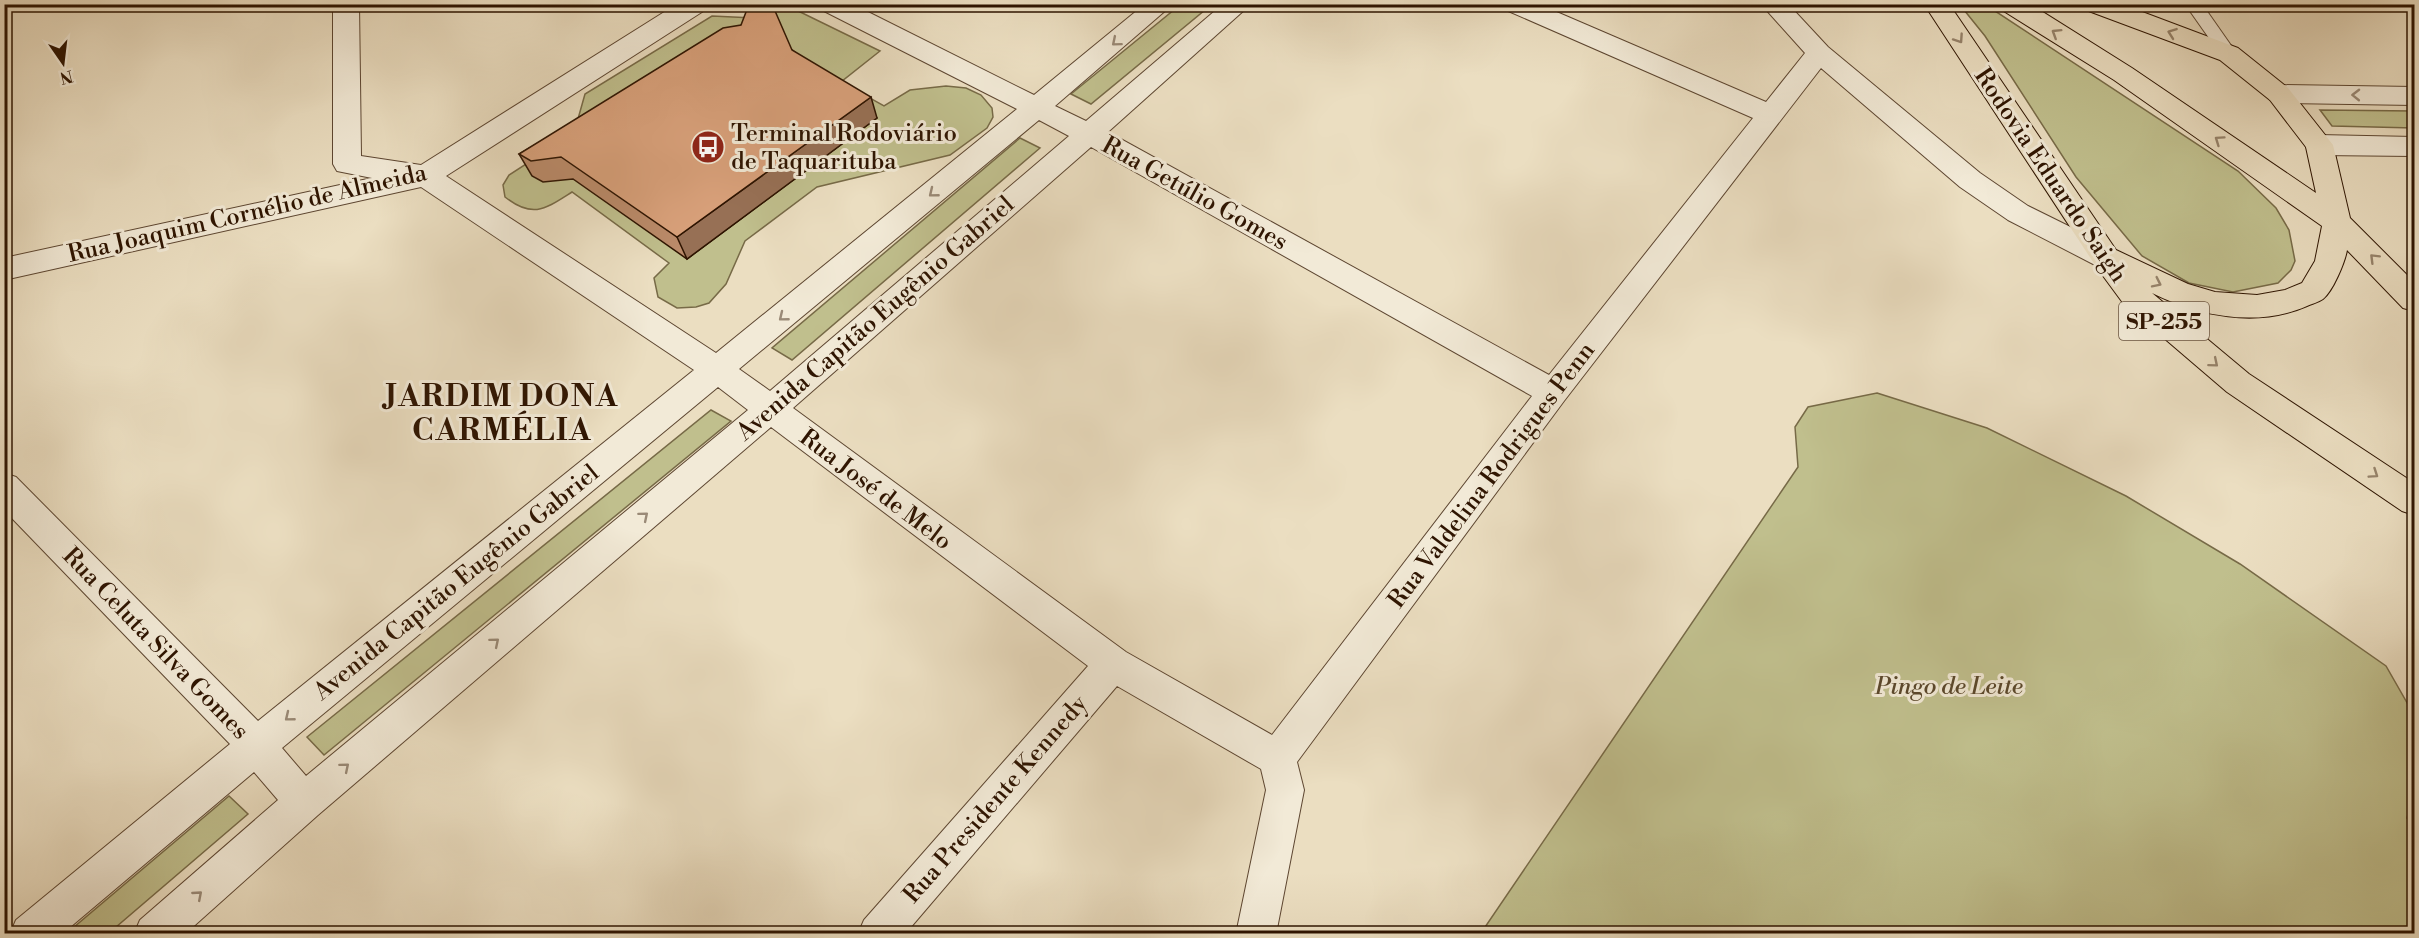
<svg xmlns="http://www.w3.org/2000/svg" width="2419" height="938" font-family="'Libre Bodoni',serif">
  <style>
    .green { fill: #c0bf8d; stroke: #776a47; stroke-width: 1.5 }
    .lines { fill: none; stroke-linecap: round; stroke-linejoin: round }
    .lane-casing { stroke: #5d4631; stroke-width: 2 }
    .street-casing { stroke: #5d4631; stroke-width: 2 }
    .highway-casing { stroke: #2e1401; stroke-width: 2 }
    .lane { fill: #f2ead7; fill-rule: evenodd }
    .street { fill: #f2ead7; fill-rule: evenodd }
    .highway { fill: #ebdec1; fill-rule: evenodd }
    .wall { fill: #ba8a69; stroke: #2e1401; stroke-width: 1.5 }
    .shaded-wall { fill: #977055; stroke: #2e1401; stroke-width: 1.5 }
    .building { fill: #d8a07a; stroke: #2e1401; stroke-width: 1.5 }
    .oneway { stroke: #96836b }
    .oneway2 { stroke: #9a8a77 }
    .labels { text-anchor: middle; stroke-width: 6; stroke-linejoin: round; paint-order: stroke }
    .shield { fill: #f2ead7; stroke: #695441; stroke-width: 1.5 }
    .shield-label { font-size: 22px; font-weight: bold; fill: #2e1401 }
    .poi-label { font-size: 24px; fill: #2e1401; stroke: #f2ead7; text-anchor: start }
    .street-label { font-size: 24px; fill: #2e1401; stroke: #f2ead7 }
    .park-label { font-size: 24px; font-style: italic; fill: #5a472b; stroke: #f2ead7 }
    .district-label { font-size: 30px; font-weight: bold; letter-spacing: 1.5px; fill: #2e1401; stroke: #f2ead7 }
  </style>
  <rect width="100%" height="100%" fill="#ebdec1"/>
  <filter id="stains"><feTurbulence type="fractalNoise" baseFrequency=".00333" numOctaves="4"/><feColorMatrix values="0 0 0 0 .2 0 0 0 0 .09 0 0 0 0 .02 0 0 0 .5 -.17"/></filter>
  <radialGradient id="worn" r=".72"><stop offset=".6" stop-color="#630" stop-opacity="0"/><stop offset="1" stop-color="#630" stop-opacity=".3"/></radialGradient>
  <g class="green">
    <path d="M776 5H786L880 51 841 82 884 106 910 90 946 86 966 88 981 95 992 108 993 117 987 128 950 155 817 187 745 241 726 284 709 303 696 307 677 308 658 297 654 278 669 263 572 192C545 209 533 219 505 197L503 185 509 175 574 133 585 94 712 16 754 18Z"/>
    <polygon points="1180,5 1211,5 1091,104 1071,94"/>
    <polygon points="1960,5 1986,5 2238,171 2276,208 2289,230 2295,261 2291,270 2278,283 2233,292 2189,283 2142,256 2076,177 1985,36"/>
    <polygon points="2320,110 2414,111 2414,128 2332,126"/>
    <polygon points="1020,138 1040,148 792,360 772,348"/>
    <polygon points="1877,393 1987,428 2126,496 2240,564 2386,666 2414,715 2414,787 2407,818 2414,828 2414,933 1481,933 1798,467 1795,427 1808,407"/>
    <polygon points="711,410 731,421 324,755 307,737"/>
    <polygon points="229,796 248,814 109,933 67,933"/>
  </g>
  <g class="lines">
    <defs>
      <polygon id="lane" points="2185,4 2202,4 2237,54 2235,58 2223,58"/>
      <g id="street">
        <path d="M333 4H359L361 156 421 165 677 4H708L705 10 446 176 716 353 1017 109 822 10 819 4H852L1034 95 1145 4H1173L1055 106 1086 121 1223 4H1251L1108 132 1549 375 1753 118 1506 10 1503 4H1538L1766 102 1805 53 1761 4H1788L1828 47 1980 173 2028 206 2115 249 2120 257 2115 265 2105 268 2095 265 2008 220 1960 187 1821 68 1564 401 1297 762 1304 790 1276 934H1236L1266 790 1261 769 1117 686 905 934H858L864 920 1088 666 771 427 318 815 185 934H134L140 920 278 800 254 772 62 934H10L16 920 230 744 4 510V473L16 477 258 721 694 370 421 187 4 280V258L372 178 337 171 333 164ZM1039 120 1069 136 770 391 739 369ZM1091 147 1532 396 1272 735 1126 652 793 408ZM718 387 748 410 306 776 282 748Z"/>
        <polygon points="2279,85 2414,87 2414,105 2279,103 2270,100 2266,94 2270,88"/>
        <polygon points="2319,135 2414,137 2414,156 2319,155 2309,152 2305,145 2309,138"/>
      </g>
      <path id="highway" d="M1924 4H1949L2116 250 2188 284 2215 292 2257 295 2285 290 2302 283 2315 261 2322 226 2114 80 2002 10 1999 4H2030L2132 68 2316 193 2306 147 2270 100 2220 60 2086 10 2083 4H2121L2238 48 2288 88 2333 145 2350 218 2414 282V311L2403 308 2347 250C2345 262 2333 291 2323 299 2319 302 2311 304 2307 306 2257 328 2198 316 2152 293L2249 374 2414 483V515L2402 511 2227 392 2123 303 2095 265Z"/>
    </defs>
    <use href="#lane" class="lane-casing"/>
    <use href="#street" class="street-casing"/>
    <use href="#highway" class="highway-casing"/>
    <use href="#lane" class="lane"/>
    <use href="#street" class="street"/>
    <use href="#highway" class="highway"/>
  </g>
  <polygon class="wall" points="741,25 792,50 877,118 687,259 573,179 543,182 532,176 519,154"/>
  <polygon class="shaded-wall" points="871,97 877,118 687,259 677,237"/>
  <polygon class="building" points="758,4 772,4 792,50 871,97 677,237 561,157 531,161 519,154 723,28 741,25 746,12"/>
  <defs><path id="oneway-chevron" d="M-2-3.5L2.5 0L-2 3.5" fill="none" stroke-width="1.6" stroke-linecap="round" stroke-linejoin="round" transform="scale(1.5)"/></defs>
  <g class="oneway">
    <use href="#oneway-chevron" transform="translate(2056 33) rotate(-148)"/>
    <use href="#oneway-chevron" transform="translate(2172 33) rotate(-160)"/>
    <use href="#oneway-chevron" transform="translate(1959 39) rotate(56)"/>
    <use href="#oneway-chevron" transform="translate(2219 140) rotate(-145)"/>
    <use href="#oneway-chevron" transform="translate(2374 258) rotate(-135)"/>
    <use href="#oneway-chevron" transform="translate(2157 283) rotate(26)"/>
    <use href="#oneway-chevron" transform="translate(2214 363) rotate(40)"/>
    <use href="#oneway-chevron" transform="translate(2374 474) rotate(34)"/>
  </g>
  <g class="oneway2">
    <use href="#oneway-chevron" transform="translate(1116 42) rotate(140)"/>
    <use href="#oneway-chevron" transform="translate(2356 95) rotate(-179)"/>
    <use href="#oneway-chevron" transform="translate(933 193) rotate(141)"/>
    <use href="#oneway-chevron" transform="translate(783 317) rotate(141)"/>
    <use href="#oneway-chevron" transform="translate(644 516) rotate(-40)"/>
    <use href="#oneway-chevron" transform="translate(495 642) rotate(-40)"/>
    <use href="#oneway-chevron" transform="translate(289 717) rotate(141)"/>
    <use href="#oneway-chevron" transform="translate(345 767) rotate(-40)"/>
    <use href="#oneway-chevron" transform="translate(198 895) rotate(-41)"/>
  </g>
  <defs>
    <symbol id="bus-disc" viewBox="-11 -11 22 22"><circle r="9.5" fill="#8f2418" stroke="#f2ead7"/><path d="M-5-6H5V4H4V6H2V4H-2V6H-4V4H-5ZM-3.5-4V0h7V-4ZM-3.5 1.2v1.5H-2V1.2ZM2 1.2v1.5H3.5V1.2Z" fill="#fff"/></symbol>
  </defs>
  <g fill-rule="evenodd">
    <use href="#bus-disc" x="689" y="128" width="38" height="38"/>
  </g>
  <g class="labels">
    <rect class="shield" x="2119" y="302" width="90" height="38" rx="4.5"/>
    <g class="shield-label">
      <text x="2164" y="329">SP-255</text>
    </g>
    <g class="poi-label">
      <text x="731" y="141">Terminal Rodoviário<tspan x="731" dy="28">de Taquarituba</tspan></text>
    </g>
    <g class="street-label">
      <text transform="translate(2051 175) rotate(56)" y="8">Rodovia Eduardo Saigh</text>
      <text transform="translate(1195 193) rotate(29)" y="8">Rua Getúlio Gomes</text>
      <text transform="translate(247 213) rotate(-13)" y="8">Rua Joaquim Cornélio de Almeida</text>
      <text transform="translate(875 318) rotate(-41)" y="8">Avenida Capitão Eugênio Gabriel</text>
      <text transform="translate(1491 475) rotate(-53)" y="8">Rua Valdelina Rodrigues Penn</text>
      <text transform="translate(876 489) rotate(37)" y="8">Rua José de Melo</text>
      <text transform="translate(456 582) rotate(-39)" y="8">Avenida Capitão Eugênio Gabriel</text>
      <text transform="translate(156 643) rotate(46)" y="8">Rua Celuta Silva Gomes</text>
      <text transform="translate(995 799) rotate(-49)" y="8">Rua Presidente Kennedy</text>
    </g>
    <g class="park-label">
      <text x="1949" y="694">Pingo de Leite</text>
    </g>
    <g class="district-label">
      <text x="502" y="406">JARDIM DONA<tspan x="502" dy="34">CARMÉLIA</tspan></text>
    </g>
  </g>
  <rect width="2419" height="938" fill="none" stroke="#ebdec1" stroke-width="24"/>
  <rect x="6" y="6" width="2407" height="926" fill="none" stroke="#2e1401" stroke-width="3"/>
  <rect x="12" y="12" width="2395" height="914" fill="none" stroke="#2e1401" stroke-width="1.5"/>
  <g transform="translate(63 63) rotate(166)" stroke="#f2ead7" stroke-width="4.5" paint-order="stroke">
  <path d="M0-4.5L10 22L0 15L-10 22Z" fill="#2e1401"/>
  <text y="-9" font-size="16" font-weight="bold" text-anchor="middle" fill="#2e1401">N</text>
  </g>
  <rect width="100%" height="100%" filter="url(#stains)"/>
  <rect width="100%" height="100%" fill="url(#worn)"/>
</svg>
